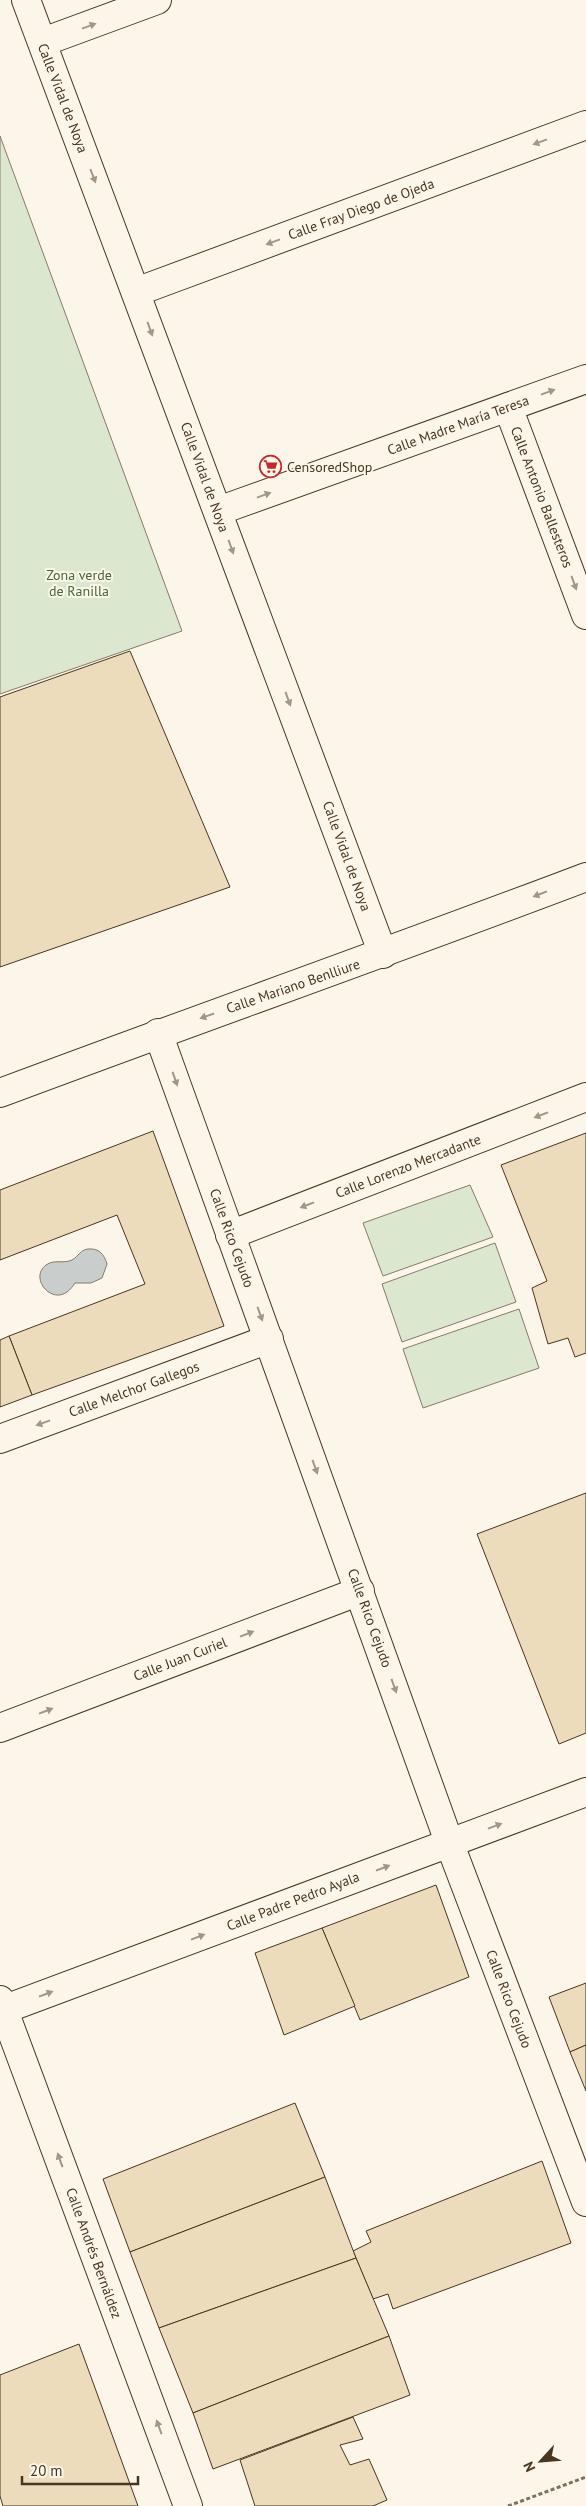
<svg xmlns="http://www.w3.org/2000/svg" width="586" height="2506" font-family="'PT Sans',sans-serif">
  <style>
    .green { fill: #dce7d0; stroke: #887966 }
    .water { fill: #c9cecd; stroke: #887966 }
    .building { fill: #ecdcbc; stroke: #4a3520 }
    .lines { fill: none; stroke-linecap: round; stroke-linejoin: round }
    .minor-casing { stroke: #4a3520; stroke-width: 30 }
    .path { stroke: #7f6f5c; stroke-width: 3; stroke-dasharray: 4 2.5; stroke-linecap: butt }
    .minor { stroke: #fbf6e9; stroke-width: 28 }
    .oneway { fill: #a29684 }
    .labels { text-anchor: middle; stroke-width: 4; stroke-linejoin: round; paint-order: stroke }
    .street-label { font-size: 14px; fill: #4a3520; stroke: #fbf6e9 }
    .poi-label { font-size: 14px; fill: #4a3520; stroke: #fbf6e9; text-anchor: start }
    .park-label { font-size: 14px; fill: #436837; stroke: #fbf6e9 }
  </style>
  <rect width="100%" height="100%" fill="#fbf6e9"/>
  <g class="green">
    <polygon points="0,136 182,631 0,694"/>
    <polygon points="470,1185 493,1237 383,1276 363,1223"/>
    <polygon points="495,1243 516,1302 402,1342 382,1284"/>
    <polygon points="519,1309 539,1368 423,1408 403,1349"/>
  </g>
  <path class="water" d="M88 1249C99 1248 104 1254 107 1264L102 1278 91 1283H75C73 1286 70 1290 67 1292 51 1304 29 1278 46 1265 54 1259 64 1264 72 1260 79 1256 80 1250 88 1249Z"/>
  <g class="building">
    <polygon points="130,651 230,887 0,967 0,697"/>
    <polygon points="153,1131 224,1326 32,1395 9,1336 145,1284 117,1215 0,1260 0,1190"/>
    <polygon points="586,1133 586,1353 575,1357 568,1338 548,1344 532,1288 547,1281 501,1165"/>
    <polygon points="9,1336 32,1395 0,1407 0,1340"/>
    <polygon points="586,1493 586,1733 559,1744 477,1534"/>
    <polygon points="436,1885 469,1977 360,2020 322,1928"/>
    <polygon points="322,1928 355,2006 284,2035 255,1953"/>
    <polygon points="586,1983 586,2045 570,2052 549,1997"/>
    <polygon points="586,2045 586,2091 570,2052"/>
    <polygon points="295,2103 325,2177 130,2252 103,2179"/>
    <polygon points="542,2161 571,2243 393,2309 388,2294 373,2299 353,2251 371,2242 366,2231"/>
    <polygon points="325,2177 356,2258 159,2328 130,2252"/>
    <polygon points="356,2258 389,2336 193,2413 159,2328"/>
    <polygon points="389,2336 410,2395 213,2469 193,2413"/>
    <polygon points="79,2344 138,2506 3,2506 0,2496 0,2375"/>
    <polygon points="353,2417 363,2439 340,2445 350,2465 369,2459 387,2500 373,2506 255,2506 240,2460"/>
  </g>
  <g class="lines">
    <defs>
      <g id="minor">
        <polyline points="26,0 383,954"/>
        <polyline points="43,42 157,0"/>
        <polyline points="136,292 586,125"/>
        <polyline points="508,407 586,615"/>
        <polyline points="218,511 586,379"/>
        <polyline points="158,1033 449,1842 586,2202"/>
        <path d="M0 1093C195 1020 391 951 586 877"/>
        <polyline points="230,1235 586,1097"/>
        <polyline points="0,1439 269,1339"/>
        <polyline points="0,1728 360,1591"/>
        <polyline points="0,2000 188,2506"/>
        <polyline points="0,2011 586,1792"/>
      </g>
    </defs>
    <use href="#minor" class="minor-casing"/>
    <polyline class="path" points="508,2506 586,2477"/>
    <use href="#minor" class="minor"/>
  </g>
  <defs><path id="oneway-solid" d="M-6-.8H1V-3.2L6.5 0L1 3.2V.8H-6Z" transform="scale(1.25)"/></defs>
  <g class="oneway">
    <use href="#oneway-solid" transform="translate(89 26) rotate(-20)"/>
    <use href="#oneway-solid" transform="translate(540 142) rotate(160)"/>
    <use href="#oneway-solid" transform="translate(93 176) rotate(69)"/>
    <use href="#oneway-solid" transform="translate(273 242) rotate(160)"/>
    <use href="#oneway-solid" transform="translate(150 329) rotate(70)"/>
    <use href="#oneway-solid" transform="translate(548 392) rotate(-20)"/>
    <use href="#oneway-solid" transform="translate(264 495) rotate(-20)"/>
    <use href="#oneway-solid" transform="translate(231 547) rotate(70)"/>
    <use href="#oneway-solid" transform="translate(574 583) rotate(70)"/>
    <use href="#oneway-solid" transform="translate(288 699) rotate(70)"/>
    <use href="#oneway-solid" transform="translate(540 894) rotate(159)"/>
    <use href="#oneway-solid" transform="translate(207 1016) rotate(161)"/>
    <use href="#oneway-solid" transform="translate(175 1079) rotate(71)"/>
    <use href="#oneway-solid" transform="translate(541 1115) rotate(159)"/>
    <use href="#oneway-solid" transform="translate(307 1205) rotate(159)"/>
    <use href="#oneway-solid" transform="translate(260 1314) rotate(70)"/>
    <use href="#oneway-solid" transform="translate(43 1423) rotate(160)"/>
    <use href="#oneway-solid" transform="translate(315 1467) rotate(70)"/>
    <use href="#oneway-solid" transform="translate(247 1634) rotate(-21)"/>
    <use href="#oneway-solid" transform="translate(394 1686) rotate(70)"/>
    <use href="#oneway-solid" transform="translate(46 1711) rotate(-21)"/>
    <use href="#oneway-solid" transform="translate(495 1826) rotate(-20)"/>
    <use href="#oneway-solid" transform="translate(383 1868) rotate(-21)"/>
    <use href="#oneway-solid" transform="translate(198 1937) rotate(-21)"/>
    <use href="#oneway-solid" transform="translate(46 1994) rotate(-21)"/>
    <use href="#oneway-solid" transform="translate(60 2160) rotate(-110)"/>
    <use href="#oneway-solid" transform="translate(159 2427) rotate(-110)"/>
  </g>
  <defs>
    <symbol id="supermarket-ring" viewBox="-11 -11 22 22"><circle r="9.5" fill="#fbf6e9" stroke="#c62828" stroke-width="1.5"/><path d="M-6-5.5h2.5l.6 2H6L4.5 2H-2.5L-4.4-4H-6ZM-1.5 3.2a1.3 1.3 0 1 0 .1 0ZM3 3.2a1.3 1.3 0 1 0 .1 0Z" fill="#c62828"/></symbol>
  </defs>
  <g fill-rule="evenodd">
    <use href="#supermarket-ring" x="258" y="454" width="25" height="25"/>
  </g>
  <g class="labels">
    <g class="street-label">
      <text transform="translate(63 98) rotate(69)" y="5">Calle Vidal de Noya</text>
      <text transform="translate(361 209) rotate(-20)" y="5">Calle Fray Diego de Ojeda</text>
      <text transform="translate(458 425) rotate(-20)" y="5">Calle Madre María Teresa</text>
      <text transform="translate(205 477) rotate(70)" y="5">Calle Vidal de Noya</text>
      <text transform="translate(542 497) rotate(69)" y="5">Calle Antonio Ballesteros</text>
      <text transform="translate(347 856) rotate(70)" y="5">Calle Vidal de Noya</text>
      <text transform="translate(293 986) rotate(-19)" y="5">Calle Mariano Benlliure</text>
      <text transform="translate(408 1166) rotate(-21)" y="5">Calle Lorenzo Mercadante</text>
      <text transform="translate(232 1238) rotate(70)" y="5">Calle Rico Cejudo</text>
      <text transform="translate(134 1389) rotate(-20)" y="5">Calle Melchor Gallegos</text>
      <text transform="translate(370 1618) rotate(70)" y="5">Calle Rico Cejudo</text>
      <text transform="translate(180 1659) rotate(-21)" y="5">Calle Juan Curiel</text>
      <text transform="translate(293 1901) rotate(-21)" y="5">Calle Padre Pedro Ayala</text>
      <text transform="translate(509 1999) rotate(69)" y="5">Calle Rico Cejudo</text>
      <text transform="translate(94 2253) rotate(70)" y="5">Calle Andrés Bernáldez</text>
    </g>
    <g class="poi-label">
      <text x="287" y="472">CensoredShop</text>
    </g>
    <g class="park-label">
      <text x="79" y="580">Zona verde<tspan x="79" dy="16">de Ranilla</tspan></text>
    </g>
  </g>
  <g transform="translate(541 2461) rotate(244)" stroke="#fbf6e9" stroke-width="4" paint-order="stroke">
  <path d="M0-4L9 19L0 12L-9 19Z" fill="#4a3520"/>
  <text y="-8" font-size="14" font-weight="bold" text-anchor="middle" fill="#4a3520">N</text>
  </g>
  <path d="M22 2476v8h116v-8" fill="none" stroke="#4a3520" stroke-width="2.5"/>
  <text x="30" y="2476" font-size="15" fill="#4a3520" stroke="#fbf6e9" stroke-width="4" paint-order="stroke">20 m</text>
</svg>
